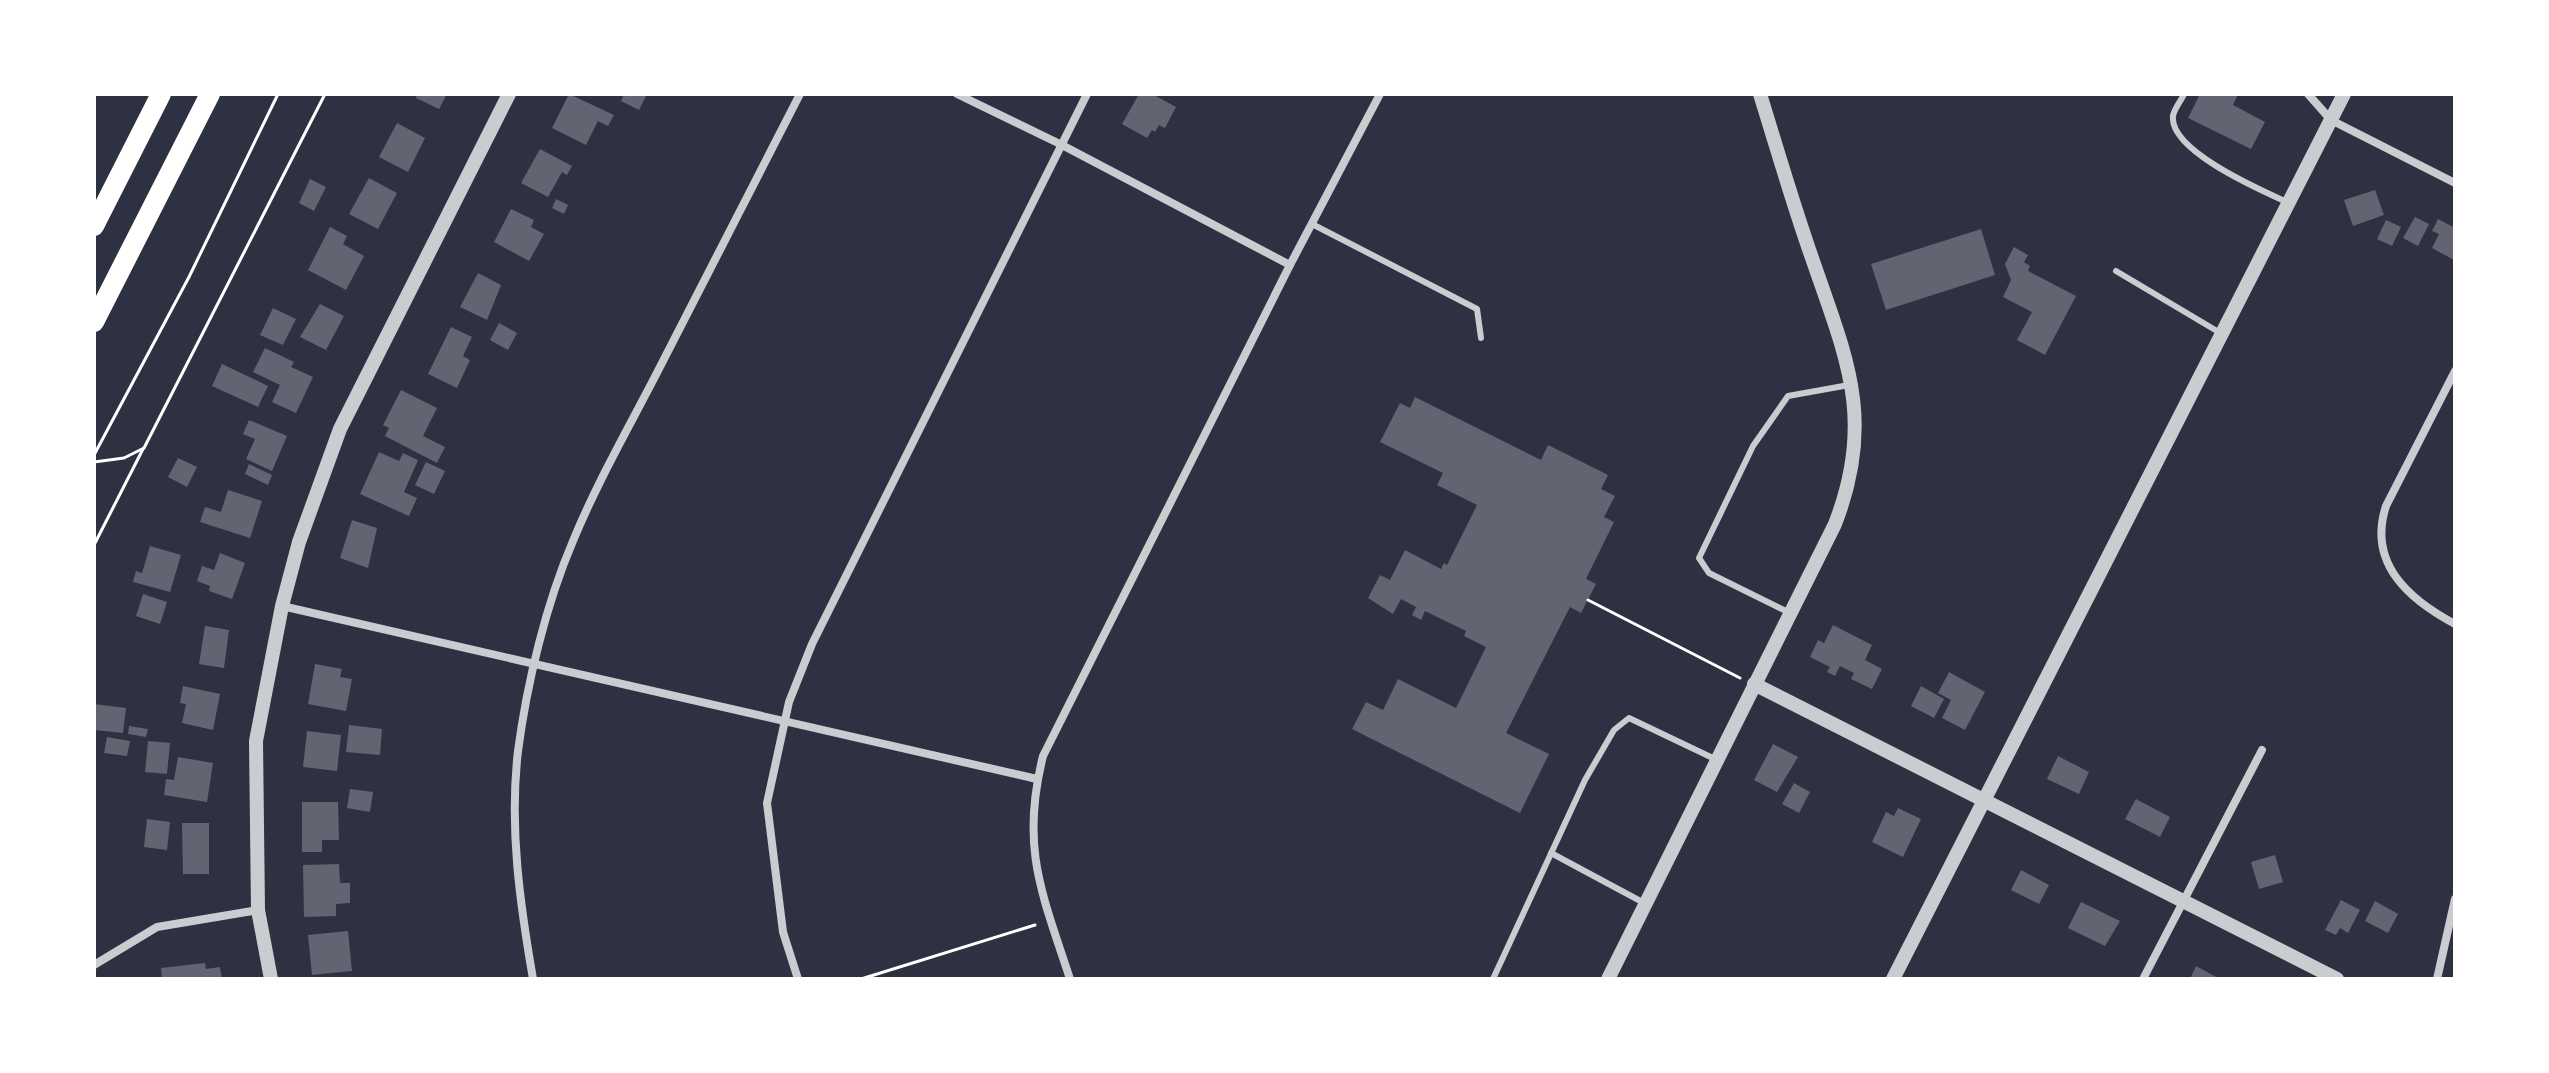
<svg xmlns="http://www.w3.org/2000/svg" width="2549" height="1073" font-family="'Noto Sans',sans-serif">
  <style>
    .building { fill: #626471 }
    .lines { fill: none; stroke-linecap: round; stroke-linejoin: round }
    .path { stroke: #fff; stroke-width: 3 }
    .service { stroke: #caccd0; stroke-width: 6 }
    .minor { stroke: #caccd0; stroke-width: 8 }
    .tertiary { stroke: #caccd0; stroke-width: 14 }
    .trunk { stroke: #fff; stroke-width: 20 }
  </style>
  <rect width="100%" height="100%" fill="#2d3142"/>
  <g class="building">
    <polygon points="417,94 447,94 439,109 416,98"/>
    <polygon points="569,94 614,115 608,126 598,121 586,145 552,128"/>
    <polygon points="624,94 647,94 639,110 621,101"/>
    <polygon points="1139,94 1152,94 1176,107 1165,128 1159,125 1155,132 1152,130 1147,138 1122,124"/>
    <polygon points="2200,94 2238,94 2233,105 2265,122 2251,149 2188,118"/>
    <polygon points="397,123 425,138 408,172 379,157"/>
    <polygon points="540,149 572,166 567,175 562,172 548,197 521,183"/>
    <polygon points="369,178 397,193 378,229 349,214"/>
    <polygon points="310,179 326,187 314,211 299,203"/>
    <polygon points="2375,190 2384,215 2353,226 2344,200"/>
    <polygon points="556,199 568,205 564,214 552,208"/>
    <polygon points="511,209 534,220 531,227 544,234 529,261 494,242"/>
    <polygon points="2415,217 2429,224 2418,246 2403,238"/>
    <polygon points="2438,219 2455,228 2454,260 2432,248 2439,234 2432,231"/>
    <polygon points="2386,220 2401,227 2392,246 2377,239"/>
    <polygon points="330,227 347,236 343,244 364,256 346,290 308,270"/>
    <polygon points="1981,229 1995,275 1886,310 1871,264"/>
    <polygon points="2014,247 2028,255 2024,262 2030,266 2028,271 2076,296 2045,355 2017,340 2032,312 2003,297 2011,280 2005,264"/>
    <polygon points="478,273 501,285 487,320 460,307"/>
    <polygon points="320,304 344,316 326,350 300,337"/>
    <polygon points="273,308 296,319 283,345 260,335"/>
    <polygon points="499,323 517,333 508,350 490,340"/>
    <polygon points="451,327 472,337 463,356 470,360 457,388 428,374"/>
    <polygon points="265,348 294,362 291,367 313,377 296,413 272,402 280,385 253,372"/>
    <polygon points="222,364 268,386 258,407 212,386"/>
    <polygon points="401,390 437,408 423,436 445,447 437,463 385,436 389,428 383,425"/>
    <polygon points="1415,397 1541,460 1548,445 1608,475 1601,489 1615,496 1604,517 1614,522 1586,579 1596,584 1581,613 1570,607 1506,733 1549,754 1520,813 1352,729 1366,702 1383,710 1398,679 1456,708 1486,647 1464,636 1466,631 1425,611 1421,620 1412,615 1416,607 1401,599 1393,614 1368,598 1380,575 1390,580 1405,550 1441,569 1444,563 1447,565 1477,505 1437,485 1443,473 1380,442 1400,403 1410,408"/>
    <polygon points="249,420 287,436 272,471 246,459 255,439 243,434"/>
    <polygon points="379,452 399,461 403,453 418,460 404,492 417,498 409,516 360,494"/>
    <polygon points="178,458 197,467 187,487 168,477"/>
    <polygon points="426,462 445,471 434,494 415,485"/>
    <polygon points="249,464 272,475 268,485 245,474"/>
    <polygon points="228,490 262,501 250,538 200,522 205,507 221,512"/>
    <polygon points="352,520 377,528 368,568 340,558"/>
    <polygon points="150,546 181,555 170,592 133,582 136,571 142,573"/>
    <polygon points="220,553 245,563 232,599 209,591 210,586 197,581 202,566 214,570"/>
    <polygon points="143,594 167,602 160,624 136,616"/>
    <polygon points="1833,625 1872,645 1865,660 1882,669 1872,689 1851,679 1854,673 1840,666 1835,676 1827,672 1830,667 1810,657 1818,640 1824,643"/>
    <polygon points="205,626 229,630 224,668 199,664"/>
    <polygon points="315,664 342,669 340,677 352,679 346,711 308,704"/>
    <polygon points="1949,672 1985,692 1965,730 1942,718 1951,700 1938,693"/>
    <polygon points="183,686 220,694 213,730 182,723 186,704 180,703"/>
    <polygon points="1921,686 1944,699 1934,718 1911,706"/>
    <polygon points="94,704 126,708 123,733 94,730"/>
    <polygon points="349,725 382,729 380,755 346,752"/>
    <polygon points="129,726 148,729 146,737 128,734"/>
    <polygon points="307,731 341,735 337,771 303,767"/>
    <polygon points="107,737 130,741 127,756 104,753"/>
    <polygon points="148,741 170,743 167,774 145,772"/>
    <polygon points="1773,744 1798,757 1777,792 1754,780"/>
    <polygon points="2058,756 2089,772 2079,794 2047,779"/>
    <polygon points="178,757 213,763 207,802 164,795 166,779 174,780"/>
    <polygon points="1794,783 1810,792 1799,813 1782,804"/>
    <polygon points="350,789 373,792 370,812 347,808"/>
    <polygon points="2136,799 2170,817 2160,837 2125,819"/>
    <polygon points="302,802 338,802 339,840 322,840 322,852 302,852"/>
    <polygon points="1898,808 1921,819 1903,857 1872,842 1886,812 1894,816"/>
    <polygon points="147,819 170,822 167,850 144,847"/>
    <polygon points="182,823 209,823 209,874 183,874"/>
    <polygon points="2275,855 2283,882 2259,889 2251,862"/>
    <polygon points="339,864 340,883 350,883 350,903 336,904 336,916 304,917 303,865"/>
    <polygon points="2021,870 2049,885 2039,904 2011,890"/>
    <polygon points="2341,900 2360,910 2348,933 2340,928 2336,935 2325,930"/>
    <polygon points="2375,901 2398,914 2388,933 2365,921"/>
    <polygon points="2081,902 2120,921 2105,946 2068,928"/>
    <polygon points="348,931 352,971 312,975 308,935"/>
    <polygon points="205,963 206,969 220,967 222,979 162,979 161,968"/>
    <polygon points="2196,966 2220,979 2190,979"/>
  </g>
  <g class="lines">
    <g class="path">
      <polyline points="94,455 189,277 278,94"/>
      <polyline points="94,462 124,458 144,448 325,94"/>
      <polyline points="94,545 143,449"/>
      <polyline points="1588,600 1740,678"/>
      <polyline points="861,979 1035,925"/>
    </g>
    <g class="service">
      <path d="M2184 94C2181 101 2174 109 2173 116 2169 151 2263 191 2289 203"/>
      <polyline points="1312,224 1477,309 1481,338"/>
      <polyline points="2116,271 2222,334"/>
      <polyline points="1790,613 1709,573 1699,558 1753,446 1788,396 1849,385"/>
      <polyline points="1551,853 1646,904"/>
      <polyline points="1493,979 1585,780 1614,730 1629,718 1717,760"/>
    </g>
    <g class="minor">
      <polyline points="957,94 1060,144 1290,265"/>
      <polyline points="2308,94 2331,120 2455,183"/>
      <path d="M2455 371 2386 506C2367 564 2410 600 2455 624"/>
      <polyline points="282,606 1037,779"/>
      <polyline points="94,965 157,927 258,910"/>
      <path d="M533 979C520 904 509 827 518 751 527 683 546 604 573 541 598 480 632 422 662 363 708 273 754 184 800 94"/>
      <polyline points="798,979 783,932 767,803 789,702 812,644 1087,94"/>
      <path d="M1070 979C1042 893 1020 848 1043 756L1290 265 1380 94"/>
      <polyline points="2143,979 2262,750"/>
      <polyline points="2437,979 2455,899"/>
    </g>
    <g class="tertiary">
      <polyline points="1754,684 2337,979"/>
      <polyline points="271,979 258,910 256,741 282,606 299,542 340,429 509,94"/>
      <path d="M1608 979 1835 524C1876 419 1846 357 1812 258 1793 204 1777 149 1760 94"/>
      <polyline points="1893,979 2344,94"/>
    </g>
    <g class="trunk">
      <polyline points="94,226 161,94"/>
      <polyline points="94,322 210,94"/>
    </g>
  </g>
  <rect width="2549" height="1073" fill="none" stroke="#ffffff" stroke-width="192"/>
</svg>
